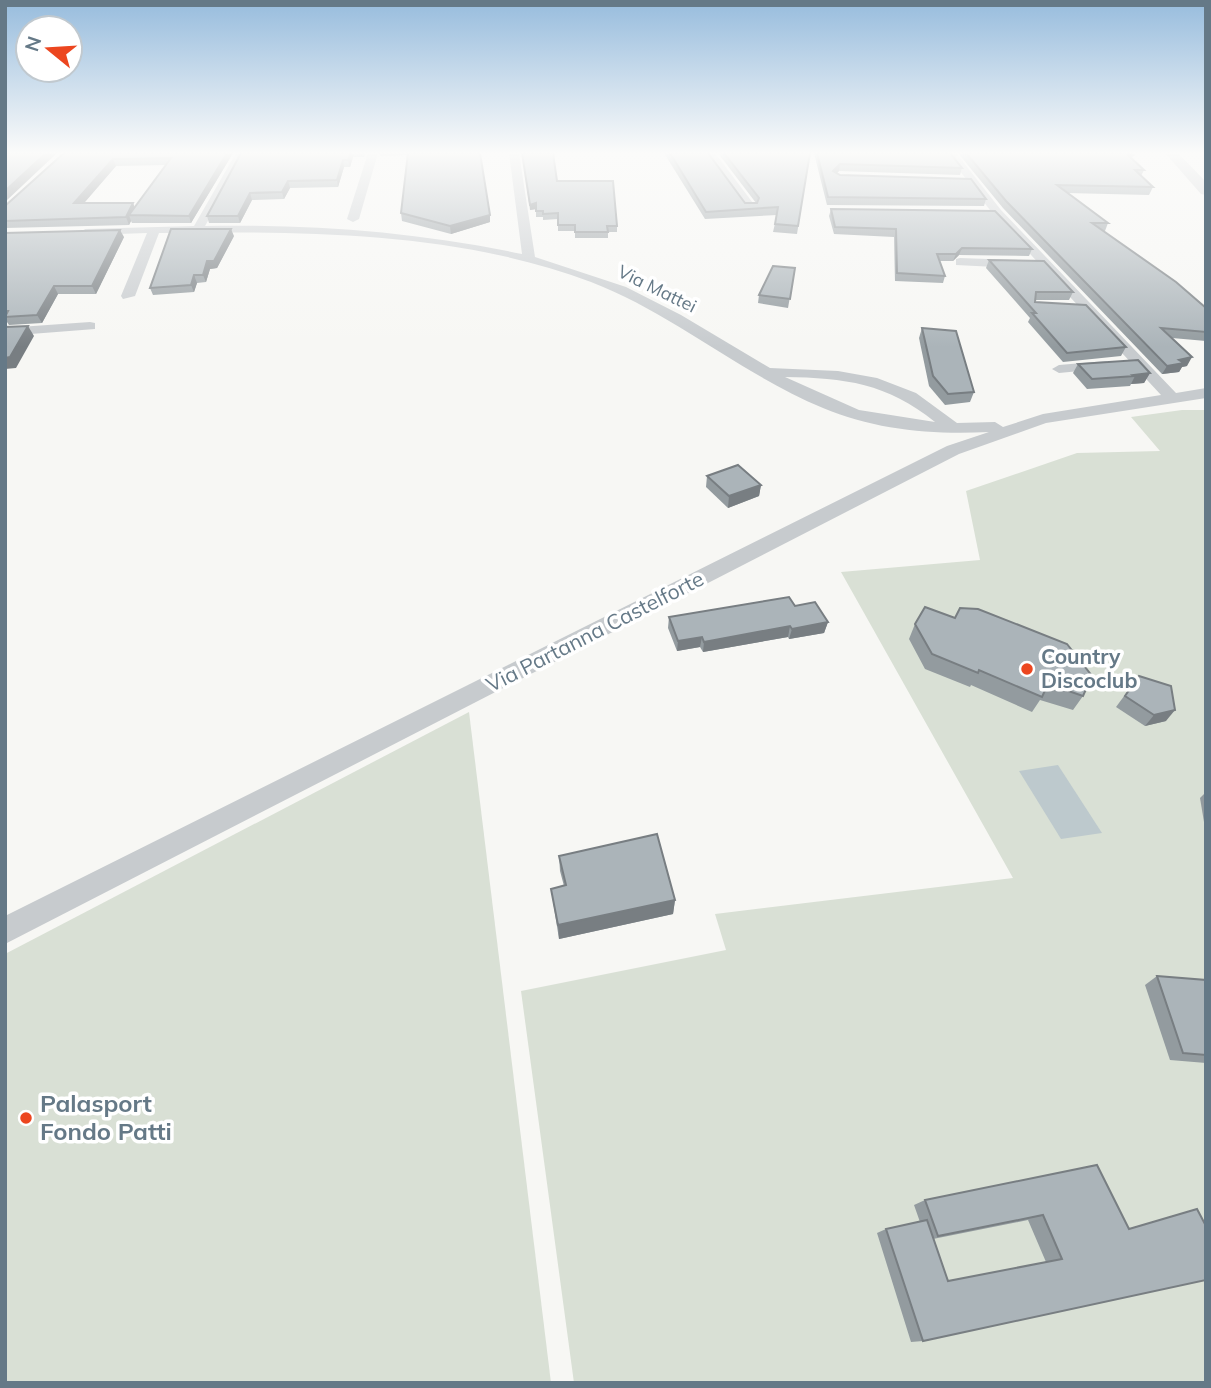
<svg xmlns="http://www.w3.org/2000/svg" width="1211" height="1388" font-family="Mulish,sans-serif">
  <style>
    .green { fill: #d9e0d5 }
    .water { fill: #bdc9cd }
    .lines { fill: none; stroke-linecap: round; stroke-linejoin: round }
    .minor { fill: #c7cbce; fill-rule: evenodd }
    .tertiary { fill: #c7cbce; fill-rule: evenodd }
    .wall { fill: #939b9f; fill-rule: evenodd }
    .shaded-wall { fill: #787e82 }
    .building { fill: #abb4b9; stroke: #787e82; stroke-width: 2 }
    .poi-dot { fill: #ec461f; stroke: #fff; stroke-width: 2.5 }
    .labels { text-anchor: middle; stroke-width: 7; stroke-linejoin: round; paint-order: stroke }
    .far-street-label { font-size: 18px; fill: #657987; stroke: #fff }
    .street-label { font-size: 21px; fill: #657987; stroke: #fff }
    .poi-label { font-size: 21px; font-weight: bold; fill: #657987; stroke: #fff; text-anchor: start }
    .near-poi-label { font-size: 24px; font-weight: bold; fill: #657987; stroke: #fff; text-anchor: start }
  </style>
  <rect width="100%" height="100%" fill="#f7f7f4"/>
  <g class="green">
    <polygon points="1182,410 1206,410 1206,1383 574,1383 521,991 726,950 715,914 1013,878 841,572 980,560 966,491 1077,453 1160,451 1131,417"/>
    <polygon points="469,712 551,1383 5,1383 5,954"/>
  </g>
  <polygon class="water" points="1058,765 1102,833 1061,839 1019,771"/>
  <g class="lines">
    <g class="minor">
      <path d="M236 153H246L205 226C312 224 417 232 522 254L509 153H519L535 257 626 287 681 315 770 368 838 371 877 378 916 393 957 423 995 422 1003 427 1043 414 1161 395 993 214 946 153H956L1001 210 1176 393 1206 388V398L1046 423 959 454 5 944V916L947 446 989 432C933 435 875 430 823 408 741 374 674 314 591 282 456 231 301 231 159 233L135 296 123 299 121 296 147 233 89 235 83 231 85 229 194 226ZM785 377C845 378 887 383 935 422L859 410Z"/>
      <polygon points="368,153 378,153 359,219 353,222 347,219"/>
      <polygon points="705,153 715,153 756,207 754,209 746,209"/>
      <polygon points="960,258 1016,260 1022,264 1016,268 956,265 956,259"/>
      <polygon points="90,322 95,323 95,329 5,336 5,328"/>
      <polygon points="1106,361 1113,365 1111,368 1059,373 1052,369 1059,365"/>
    </g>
    <polygon class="tertiary" points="1165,153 1178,153 1206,182 1206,195 1201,194"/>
  </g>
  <g class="wall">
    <path d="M64 153H233L191 223H132L131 221 129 225 5 228V206ZM166 165 135 207 84 203 116 166Z"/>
    <polygon points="241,153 366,153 364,157 353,157 350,167 344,167 338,187 290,188 284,199 252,200 240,223 209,223 207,216"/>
    <polygon points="379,153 480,153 490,222 451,234 402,221 401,213 408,155 380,156"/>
    <polygon points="522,153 617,226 617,232 608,232 608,238 575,238 575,231 558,231 558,219 543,220 543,217 536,217 536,209 530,210"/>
    <polygon points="664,153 708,153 745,203 756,203 718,153 810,153 797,234 773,232 777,215 705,219"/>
    <polygon points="814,153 950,153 962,168 960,175 839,171 837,173 840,175 986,199 984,206 827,205"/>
    <polygon points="958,153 1131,153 1133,155 1132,159 1144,170 1141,176 1153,187 1149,195 1067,193 1108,223 1105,231 1103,231 1206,308 1206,341 1172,338 1187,366 1182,367 1179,372 1162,374 1003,208"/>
    <polygon points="831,209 1032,249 1029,256 959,255 953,261 939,261 945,276 943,283 895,281 894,237 834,234 829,216"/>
    <polygon points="5,233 124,237 96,294 58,294 42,323 9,325 5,319"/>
    <polygon points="234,236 217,268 210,269 206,282 197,283 194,292 153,295 150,288"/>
    <polygon points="989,260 1073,292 1069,300 1035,300 1035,302 1126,347 1121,356 1063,362 1028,322 1030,318 986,268"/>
    <polygon points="795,268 788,308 758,303 759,295"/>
    <polygon points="922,328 974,392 970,402 945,405 929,386 919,338"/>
    <polygon points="1078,364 1150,373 1144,383 1131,384 1130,386 1087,389 1073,373"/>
    <polygon points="707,476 761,485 759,496 728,508 706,487"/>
    <polygon points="795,606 828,622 824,633 789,639 788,637 703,652 700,647 677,651 668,628 669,617"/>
    <polygon points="915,624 1083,696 1073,710 1040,700 1032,712 971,685 970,687 925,669 909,639"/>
    <polygon points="1139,676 1166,721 1145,726 1116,707"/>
    <polygon points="1206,792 1206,834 1200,798"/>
    <polygon points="559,856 675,900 673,914 559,939 551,889 564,886 560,871"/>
    <polygon points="1157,976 1206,980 1206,1063 1170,1060 1145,985"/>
    <path d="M1097 1165 1128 1229 1197 1209 923 1341 911 1342 877 1233 886 1229 920 1222 914 1205 925 1200ZM1028 1220 1046 1262 948 1281 933 1239Z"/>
  </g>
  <g class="shaded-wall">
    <polygon points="46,153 57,153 5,202 5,191"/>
    <polygon points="227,153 233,153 191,223 189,216"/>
    <polygon points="351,153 352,153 353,157 350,167 348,160"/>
    <polygon points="113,159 116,166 78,210 74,203"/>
    <polygon points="343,160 344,167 338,187 337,180"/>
    <polygon points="840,164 839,171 832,178 833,171"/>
    <polygon points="288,181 290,188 284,199 282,192"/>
    <polygon points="250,193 252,200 240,223 238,216"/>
    <polygon points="133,203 136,210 129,215 131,221 129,225 126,217"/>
    <polygon points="536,203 536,209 530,210 530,205"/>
    <polygon points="490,215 490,222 451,234 450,226"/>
    <polygon points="231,229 234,236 217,268 210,269 206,282 203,275 207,261"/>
    <polygon points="120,230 124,237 96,294 92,286"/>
    <polygon points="962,248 959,255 953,261 956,254"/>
    <polygon points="194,275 197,283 194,292 191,285"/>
    <polygon points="54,286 58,294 42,323 37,315"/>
    <polygon points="28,326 34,336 16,368 5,369 5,358"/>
    <polygon points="1192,357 1187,366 1182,367 1179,372 1162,374 1167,366 1179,360"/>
    <polygon points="1150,373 1144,383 1131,384 1135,376 1133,375"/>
    <polygon points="761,485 759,496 728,508 729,496"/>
    <polygon points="828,622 824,633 789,639 792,629"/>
    <polygon points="790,626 788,637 703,652 704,642"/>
    <polygon points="702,637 700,647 677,651 678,641"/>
    <polygon points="1175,710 1166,721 1145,726 1154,715"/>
    <polygon points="675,900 673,914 559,939 558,925"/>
  </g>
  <g class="building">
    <polygon points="5,153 46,153 5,191"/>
    <polygon points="64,153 227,153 189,216 129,215 171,158 113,159 74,203 133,203 126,217 5,221 5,206"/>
    <polygon points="241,153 351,153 348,160 343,160 337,180 288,181 282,192 250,193 238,216 207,216"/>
    <polygon points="408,153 480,153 490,215 450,226 401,213"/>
    <polygon points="522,153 553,153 557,181 613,181 617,226 607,226 608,232 575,232 575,225 558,225 558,213 543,214 543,211 536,211 536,203 530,205"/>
    <polygon points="670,153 708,153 745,203 757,203 759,198 724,153 810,153 798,226 775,224 778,207 706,212"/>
    <polygon points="817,153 950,153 962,168 840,164 833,171 840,175 971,179 986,199 828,197"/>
    <polygon points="966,153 1131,153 1133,155 1128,155 1144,170 1135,170 1153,187 1057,185 1108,223 1092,223 1176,282 1206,308 1206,332 1161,328 1192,357 1179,360 1184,363 1167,366 1006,201"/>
    <polygon points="831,209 995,211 1032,249 962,248 956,254 937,254 945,276 897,273 896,229 835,227"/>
    <polygon points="171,229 231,229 214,261 207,261 203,275 194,275 191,285 150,288"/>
    <polygon points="120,230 92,286 54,286 37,315 5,317 8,311 5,311 5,233"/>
    <polygon points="989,260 1044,261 1073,292 1036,292 1035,302 1086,305 1126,347 1067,353 1032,313 1036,313"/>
    <polygon points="773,266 795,268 790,299 759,295"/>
    <polygon points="28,326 10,357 5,358 5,327"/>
    <polygon points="922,328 956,331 974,392 948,394 933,376"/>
    <polygon points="1138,360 1150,373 1133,375 1135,376 1092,379 1078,364"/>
    <polygon points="738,465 761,485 729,496 707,476"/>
    <polygon points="789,597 795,606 815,602 828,622 792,629 790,626 704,642 702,637 678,641 669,617"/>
    <polygon points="925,607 955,618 960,608 978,609 1067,644 1092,676 1083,696 1048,684 1042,697 979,670 978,673 932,654 915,624"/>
    <polygon points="1139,676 1171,686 1175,710 1154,715 1125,696"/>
    <polygon points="657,834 675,900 558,925 551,889 566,885 559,856"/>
    <polygon points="1157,976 1206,980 1206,1055 1183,1053"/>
    <polygon points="1097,1165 1129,1229 1197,1209 1206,1226 1206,1280 923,1341 886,1229 927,1220 948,1281 1062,1259 1043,1215 938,1236 925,1200"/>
  </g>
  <linearGradient id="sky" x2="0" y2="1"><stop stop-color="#97bcdd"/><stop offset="0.44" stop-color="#fbfbfa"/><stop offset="1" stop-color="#fbfbfa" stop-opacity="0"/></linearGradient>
  <rect width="1211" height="347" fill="url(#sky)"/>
  <g class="poi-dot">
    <circle cx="1027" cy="669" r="7"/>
    <circle cx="26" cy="1118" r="7"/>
  </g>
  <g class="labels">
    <g class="far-street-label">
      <text transform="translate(657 289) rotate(26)" y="6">Via Mattei</text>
    </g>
    <g class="street-label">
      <text transform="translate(595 632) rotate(-27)" y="7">Via Partanna Castelforte</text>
    </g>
    <g class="poi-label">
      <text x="1041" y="664">Country<tspan x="1041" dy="24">Discoclub</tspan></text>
    </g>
    <g class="near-poi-label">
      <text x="40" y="1112">Palasport<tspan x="40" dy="28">Fondo Patti</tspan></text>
    </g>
  </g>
  <rect width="1211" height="1388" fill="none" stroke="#657987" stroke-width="14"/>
  <g transform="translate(49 49) rotate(288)"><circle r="33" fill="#ffffff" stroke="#c1c9cf" stroke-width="2"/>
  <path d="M0-5L12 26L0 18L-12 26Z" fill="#ec461f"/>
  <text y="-10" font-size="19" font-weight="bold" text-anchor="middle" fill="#657987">N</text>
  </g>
</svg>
